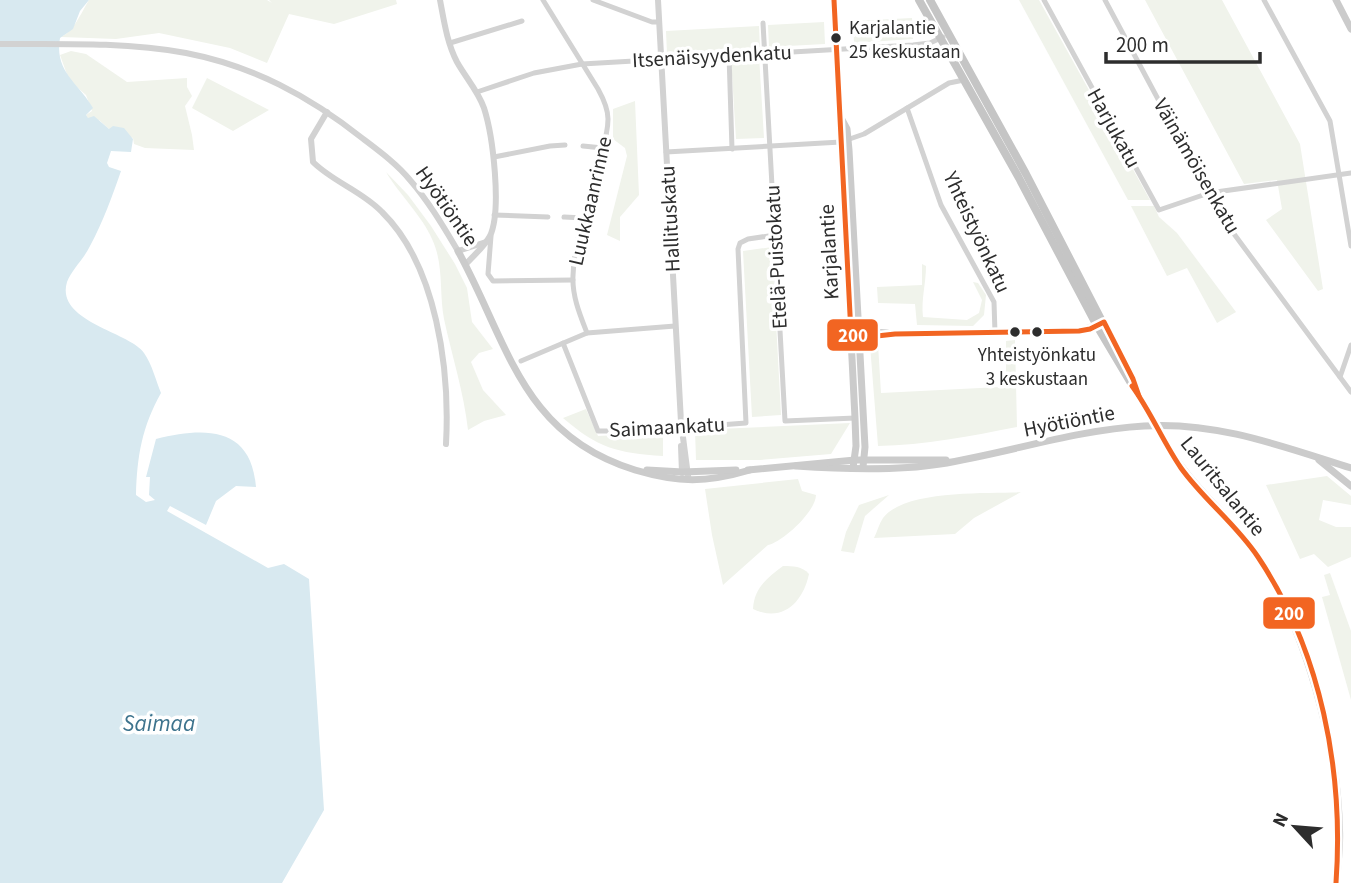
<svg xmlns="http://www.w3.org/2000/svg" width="1351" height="883" font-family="'Source Sans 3',sans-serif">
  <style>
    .green { fill: #f0f3eb }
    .water { fill: #d8e9f0 }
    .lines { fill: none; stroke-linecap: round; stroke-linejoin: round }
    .minor { stroke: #d2d2d2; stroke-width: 5 }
    .tertiary { stroke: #d2d2d2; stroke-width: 6 }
    .secondary { stroke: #cbcbcb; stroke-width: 7 }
    .primary { stroke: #c5c5c5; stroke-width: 8 }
    .primary-bridge { stroke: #c5c5c5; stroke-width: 8 }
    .bus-1-casing { stroke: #fff; stroke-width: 10 }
    .bus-1 { stroke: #f26522; stroke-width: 5 }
    .bus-dot { fill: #2d2d2d; stroke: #fff; stroke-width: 2.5 }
    .labels { text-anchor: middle; stroke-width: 7; stroke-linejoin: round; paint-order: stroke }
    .bus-label { font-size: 19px; fill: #2d2d2d; stroke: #fff; text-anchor: start }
    .street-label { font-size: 21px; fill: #2d2d2d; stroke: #fff }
    .water-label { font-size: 23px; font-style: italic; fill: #3d738d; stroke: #fff }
    .line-badge { stroke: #fff; stroke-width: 2.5 }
    .badge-label { font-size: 19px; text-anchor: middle; font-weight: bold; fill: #fff }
  </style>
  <rect width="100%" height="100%" fill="#fff"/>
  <g class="green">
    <path d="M89 0H267L272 3 269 0H396L397 4 334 24 289 14 267 63 230 48 159 33 116 39 61 37C74 31 81 13 89 0Z"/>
    <polygon points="1019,0 1039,0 1150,200 1128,200"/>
    <polygon points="1145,0 1222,0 1300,144 1323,289 1318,291 1266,220 1282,209 1277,180 1244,184"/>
    <polygon points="912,18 913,39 854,43 853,21"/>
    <polygon points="824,22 825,44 769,47 768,25"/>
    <polygon points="759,26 760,49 667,54 666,31"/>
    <polygon points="71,51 86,54 127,82 187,78 187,87 192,96 185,106 192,135 194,150 145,148 134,144 133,138 109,129 99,120 88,119 86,115 92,111 86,95 69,80 60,55"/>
    <polygon points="759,56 764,138 736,139 731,58"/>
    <polygon points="207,78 269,110 233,131 192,108"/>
    <polygon points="635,101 639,195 620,217 620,241 607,235 627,156 625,148 613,139 613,109"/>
    <path d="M386 172 408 195 431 226 455 264 467 288 472 322 493 349 479 353 471 362 483 390 506 415 484 421 468 430C464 393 452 356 444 319 439 292 444 264 432 239 423 217 399 194 386 172Z"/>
    <polygon points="1131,206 1154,206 1159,217 1177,233 1236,312 1217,323 1187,268 1167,276"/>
    <polygon points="772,247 781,415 752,417 743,251"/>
    <path d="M922 264 926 266C926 284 921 299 923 317L967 320 979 313 982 300 973 282 978 283 986 295 984 315 973 326 917 325 915 304 878 303 877 287 922 285Z"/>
    <path d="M1015 340 1017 427C971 436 925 445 878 446L870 345 878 344 881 393 1000 387 1006 377V341Z"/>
    <path d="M586 409 598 436 663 433V456C617 453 598 448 563 418Z"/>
    <polygon points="850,423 831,454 760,460 696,460 695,430"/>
    <polygon points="1327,476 1351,496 1351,505 1323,500 1319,520 1336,527 1351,527 1351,557 1328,567 1314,554 1300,559 1266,485"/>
    <path d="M798 479 802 491 816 495C816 511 783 542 768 545L723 585 712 535 705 489Z"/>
    <path d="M1021 492 974 518 955 534 874 538C877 532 879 524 883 518 905 489 987 494 1021 492Z"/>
    <polygon points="889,495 865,516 854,553 841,551 846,532 859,505"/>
    <path d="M783 566C793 566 802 566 809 574 803 602 783 623 753 609 754 588 767 578 783 566Z"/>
    <polygon points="1330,573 1351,631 1351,700 1322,597 1330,595 1324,575"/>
  </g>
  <path class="water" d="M0 0H89L80 11 73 29 60 38C54 72 79 83 93 108L86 115 88 118 94 116 109 129 113 126 124 128 133 139 131 152 111 151 107 163 109 167 121 171C112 197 103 222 90 246 84 259 72 269 67 282 55 322 130 332 144 353 152 364 156 381 161 393 142 427 137 456 136 495L146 502 155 500 149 495 150 477H146L156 439C205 427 251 426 256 487L236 486 216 501 206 525 170 506 167 511 268 568 284 564 309 579 324 810 282 883H0Z"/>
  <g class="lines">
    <g class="minor">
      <path d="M543 0 598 89C603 98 608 108 608 119 608 134 603 147 599 161 590 198 574 237 573 276 572 296 580 315 587 333"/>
      <polyline points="593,0 652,22 659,22"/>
      <polyline points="1044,0 1159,210 1209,193 1351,173"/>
      <polyline points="1105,0 1220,215 1351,392"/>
      <polyline points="1264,0 1330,121 1351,246"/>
      <polyline points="763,23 785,421 855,418"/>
      <polyline points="450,43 522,21"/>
      <polyline points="729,55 732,149"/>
      <polyline points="477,92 534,73 582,64 913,45 930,43 943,37"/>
      <polyline points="907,108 941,205 994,302 995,333"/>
      <polyline points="583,146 603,148"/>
      <polyline points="666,152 841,142 864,134 949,83 964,80"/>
      <polyline points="494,157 550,146 565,145"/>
      <polyline points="494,215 548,217"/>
      <polyline points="564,217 584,218"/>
      <polyline points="491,236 488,274 493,281 573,280"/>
      <polyline points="563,343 598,431 639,431 746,423 738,249 740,243 748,239 775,235"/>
      <polyline points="521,361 587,333 675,326"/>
      <polyline points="1340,377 1351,345"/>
    </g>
    <g class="tertiary">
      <path d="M440 0C444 21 447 43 457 62 466 78 478 91 484 108 493 136 502 210 490 236 484 247 474 255 466 264"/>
      <polyline points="658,0 681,422 688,476"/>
      <path d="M0 44C61 44 126 42 186 53 253 66 309 96 362 138 379 151 397 164 410 180 429 202 443 226 458 251L486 242"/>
      <path d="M327 112 311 139 313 162C333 182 362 191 382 212 437 266 450 370 446 444"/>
      <polyline points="681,446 682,473"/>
    </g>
    <g class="secondary">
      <polyline points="834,0 855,418 856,446 853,468"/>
      <polyline points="1336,0 1351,29"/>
      <polyline points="841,118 847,129 849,150 865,447 863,467"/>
      <path d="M458 251C508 342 521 435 635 470 679 483 706 483 750 470"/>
      <polyline points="857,331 887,333"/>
      <polyline points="858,338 895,334 1079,331 1100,324"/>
      <polyline points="1319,460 1351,486"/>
      <path d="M796 466C840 469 897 471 940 464 1008 453 1075 430 1144 426 1216 421 1284 447 1351 468"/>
      <polyline points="647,470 683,472 736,470"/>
      <polyline points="748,470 855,460 946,460"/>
    </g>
    <g class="primary">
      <polyline points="919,0 1019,178 1097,326 1144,405"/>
      <polyline points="930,0 1026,174 1136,387"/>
      <path d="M1165 442C1189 486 1230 516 1258 557 1307 630 1337 743 1339 830 1340 847 1337 866 1336 883"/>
    </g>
    <polyline class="primary-bridge" points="1144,405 1165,442"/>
    <defs>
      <g id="bus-1">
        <polyline points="834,0 851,334 859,338 895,334 1079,331 1090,329 1104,322 1133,379 1139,396"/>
        <path d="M1132 386C1151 412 1163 442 1181 468 1204 500 1236 524 1258 557 1321 651 1344 771 1336 883"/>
      </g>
    </defs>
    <use href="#bus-1" class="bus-1-casing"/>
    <use href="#bus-1" class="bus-1"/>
  </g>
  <g class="bus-dot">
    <circle cx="836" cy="38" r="6"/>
    <circle cx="1015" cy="332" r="6"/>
    <circle cx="1037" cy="332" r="6"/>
  </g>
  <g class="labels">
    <g class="bus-label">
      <text x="849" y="34">Karjalantie<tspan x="849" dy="24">25 keskustaan</tspan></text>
      <text x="1037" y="361" text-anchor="middle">Yhteistyönkatu<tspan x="1037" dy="24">3 keskustaan</tspan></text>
    </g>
    <g class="street-label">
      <text transform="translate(712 56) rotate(-3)" y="7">Itsenäisyydenkatu</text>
      <text transform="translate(1114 128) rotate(61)" y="7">Harjukatu</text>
      <text transform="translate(1197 166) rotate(60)" y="7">Väinämöisenkatu</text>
      <text transform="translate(590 201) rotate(-77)" y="7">Luukkaanrinne</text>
      <text transform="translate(447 206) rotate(55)" y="7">Hyötiöntie</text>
      <text transform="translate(670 219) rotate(-93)" y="7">Hallituskatu</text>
      <text transform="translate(977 232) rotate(65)" y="7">Yhteistyönkatu</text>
      <text transform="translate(829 252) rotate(-93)" y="7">Karjalantie</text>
      <text transform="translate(776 257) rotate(-93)" y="7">Etelä-Puistokatu</text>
      <text transform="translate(1069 421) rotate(-11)" y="7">Hyötiöntie</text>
      <text transform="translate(667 427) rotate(-3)" y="7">Saimaankatu</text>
      <text transform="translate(1223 486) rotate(51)" y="7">Lauritsalantie</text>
    </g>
    <g class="water-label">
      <text x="159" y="731">Saimaa</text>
    </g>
  </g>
  <g class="line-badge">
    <rect x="826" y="318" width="53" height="34" rx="7" fill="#f26522"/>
    <rect x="1262" y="596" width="54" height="34" rx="7" fill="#f26522"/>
  </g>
  <g class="badge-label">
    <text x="853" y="342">200</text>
    <text x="1289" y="620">200</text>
  </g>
  <g transform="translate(1295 827) rotate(296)" stroke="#ffffff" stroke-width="5" paint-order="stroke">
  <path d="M0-5L12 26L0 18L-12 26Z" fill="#2d2d2d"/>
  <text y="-10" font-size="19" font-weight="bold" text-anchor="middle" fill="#2d2d2d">N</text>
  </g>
  <path d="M1106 52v10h154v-10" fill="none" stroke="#2d2d2d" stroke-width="3.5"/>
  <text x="1116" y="52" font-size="21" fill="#2d2d2d" stroke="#ffffff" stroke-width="5" paint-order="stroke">200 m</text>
</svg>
